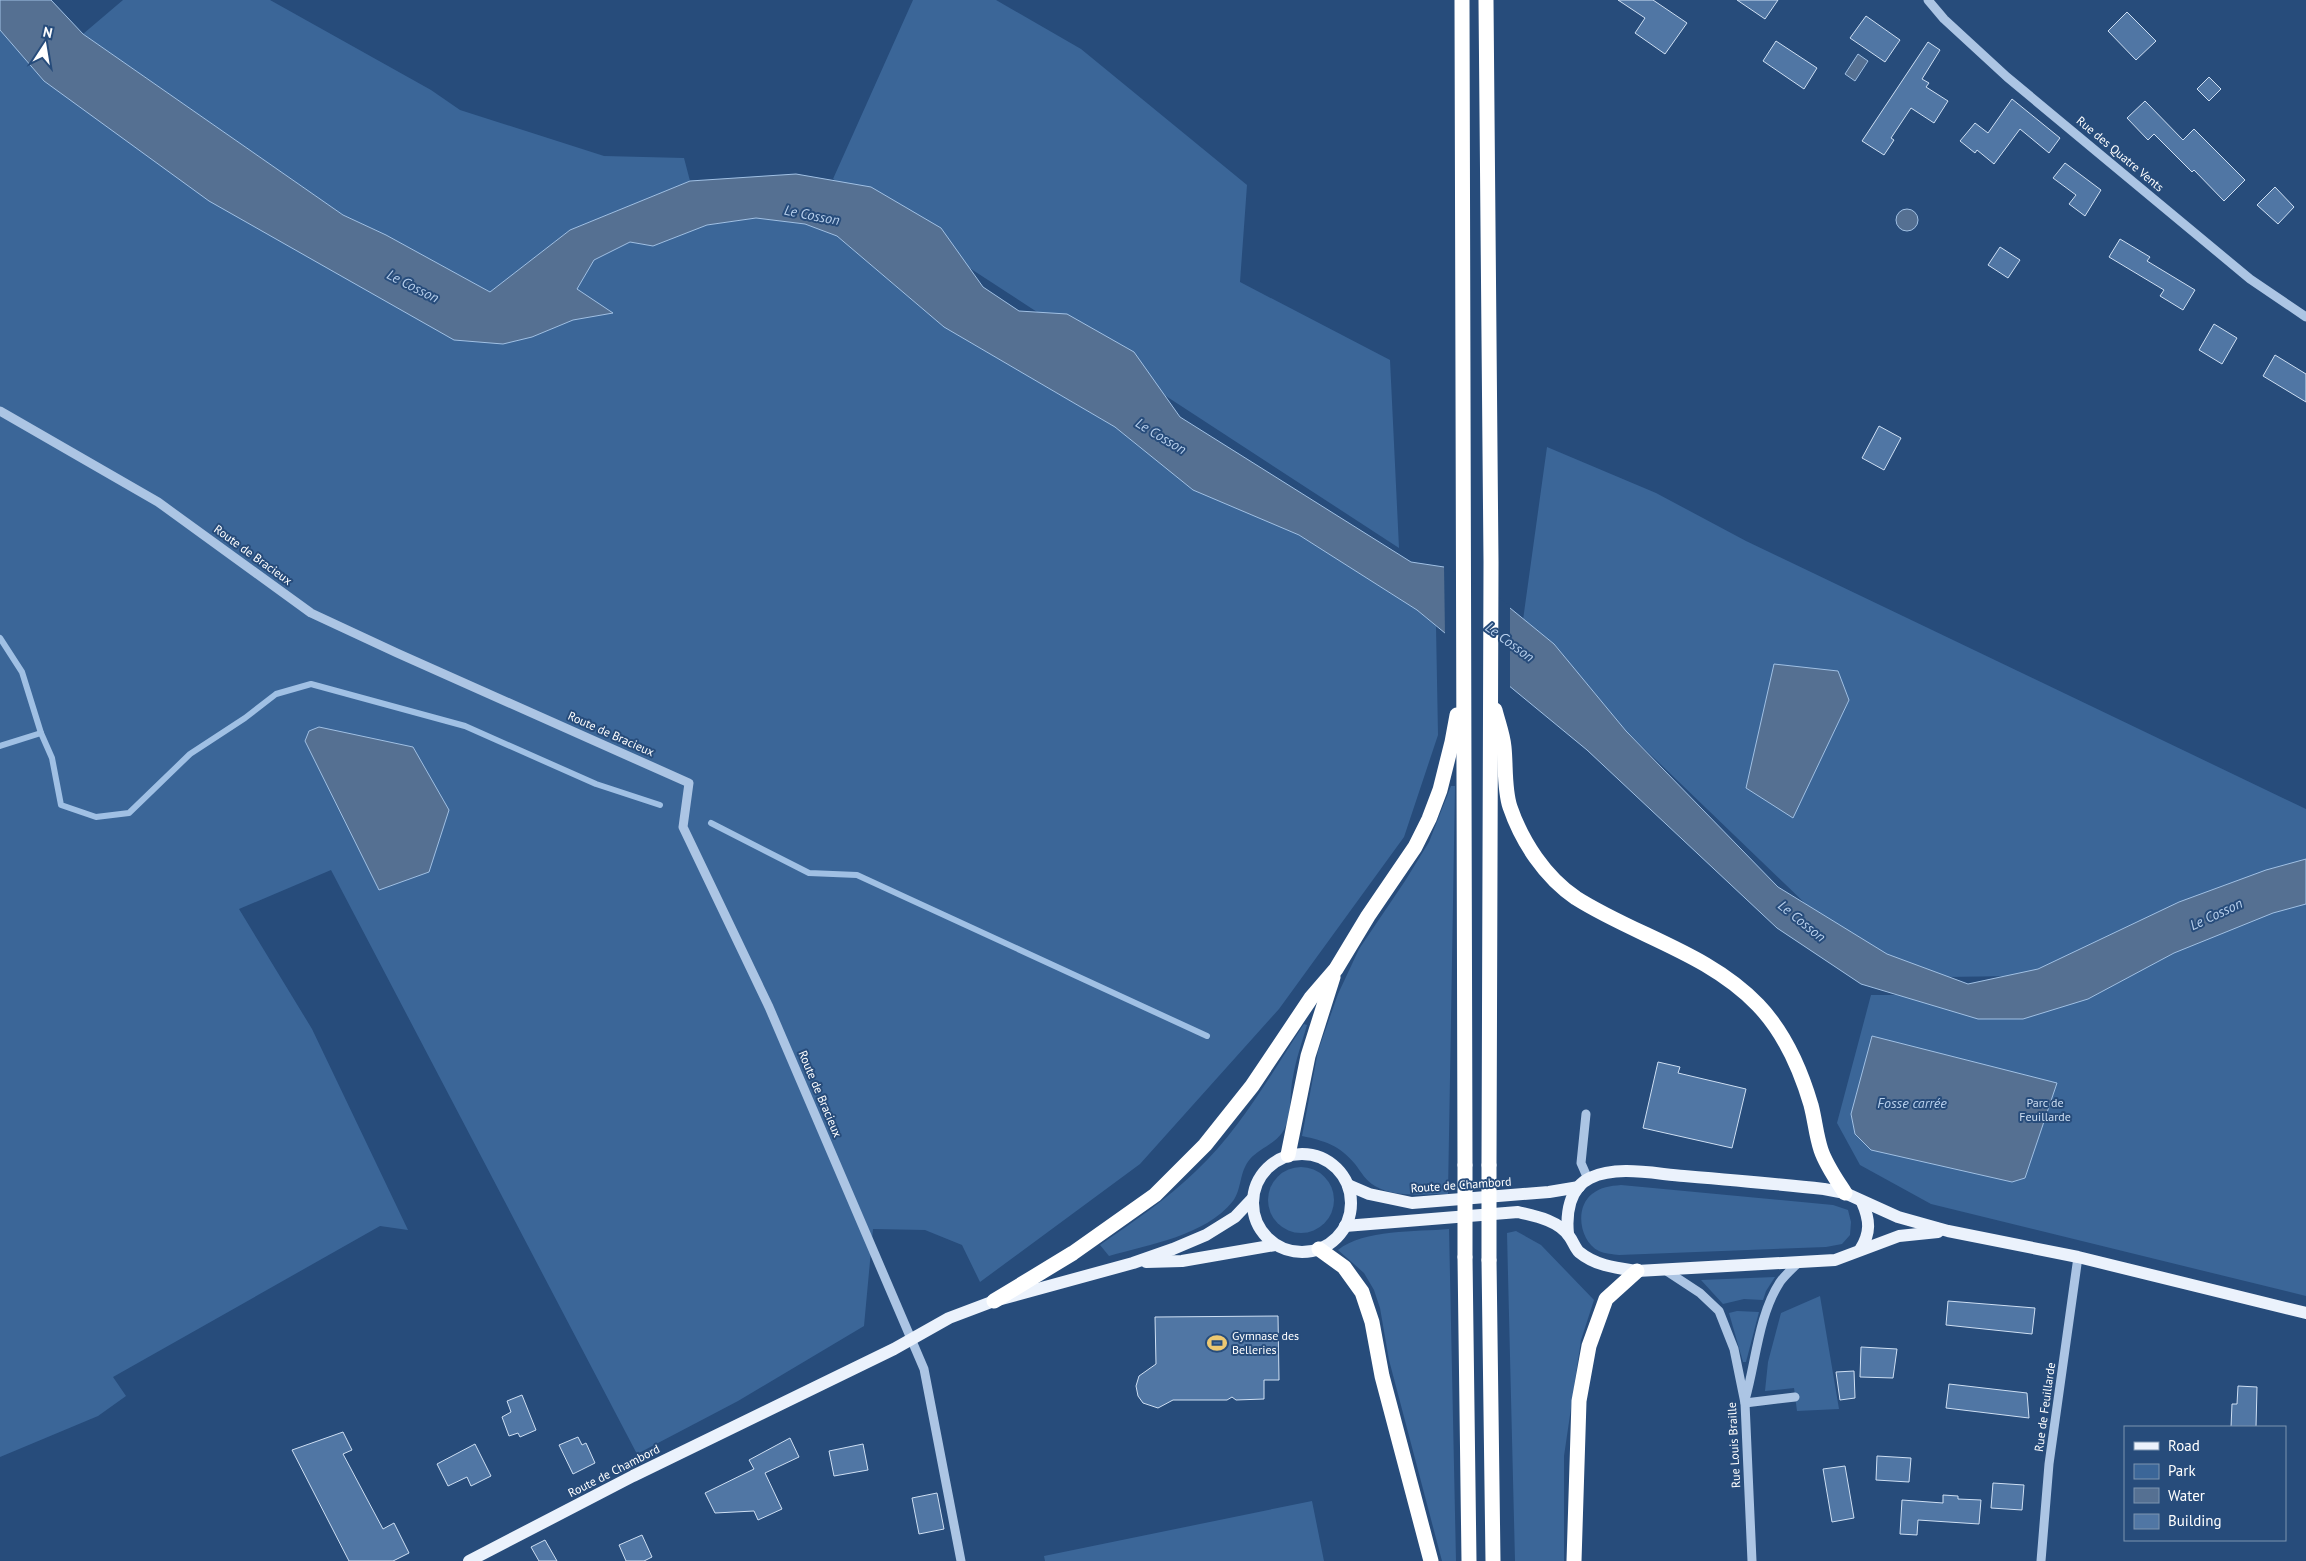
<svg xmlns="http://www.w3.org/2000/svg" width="2306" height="1561" font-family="'PT Sans',sans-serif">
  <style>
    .green { fill: #3b6698 }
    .water { fill: #557092; stroke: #a0c0e4 }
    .pier { fill: #274c7b }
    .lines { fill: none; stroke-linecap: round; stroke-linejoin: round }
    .stream { stroke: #a0c0e4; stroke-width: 6 }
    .building { fill: #5076a4; stroke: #cedff3 }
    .minor { stroke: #acc5e4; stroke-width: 9 }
    .major { stroke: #ebf2fc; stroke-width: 12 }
    .highway { stroke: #fff; stroke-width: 15 }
    .highway-bridge { stroke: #fff; stroke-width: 15 }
    .labels { text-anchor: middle; stroke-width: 4; stroke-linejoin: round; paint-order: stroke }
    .street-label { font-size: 12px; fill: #fff; stroke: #274c7b }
    .park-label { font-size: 12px; fill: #cedff3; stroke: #274c7b }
    .poi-label { font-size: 12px; fill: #fff; stroke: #274c7b; text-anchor: start }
    .water-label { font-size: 14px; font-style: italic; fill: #b7cfec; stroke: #274c7b }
  </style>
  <rect width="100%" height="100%" fill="#274c7b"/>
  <g class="green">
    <polygon points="123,0 270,0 431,90 460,110 604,156 684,158 690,181 570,230 490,292 386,235 343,215 83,34"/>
    <polygon points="913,0 996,0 1081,49 1247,185 1240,282 1390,360 1399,548 833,179"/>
    <polygon points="0,30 44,81 532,337 573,320 612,313 576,289 594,260 630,242 653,246 707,225 756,218 805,224 837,236 944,327 1115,427 1193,489 1299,535 1417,610 1436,626 1438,735 1404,837 1279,1009 1140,1164 980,1282 962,1245 925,1230 873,1229 864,1326 738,1401 637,1454 331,870 239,909 312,1029 408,1230 380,1226 113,1377 126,1396 98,1416 0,1457"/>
    <polygon points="1547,447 1656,493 1746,541 2306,809 2306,1296 1931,1204 1860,1165 1837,1123 1871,995 2011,995 2097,975 1943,977 1839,936 1626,731 1554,644 1523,620"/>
    <path d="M1451 786H1455L1448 1194C1424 1194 1396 1198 1375 1186 1365 1180 1362 1173 1355 1164 1339 1145 1325 1141 1302 1136L1318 1051 1338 994 1359 949 1405 881 1429 842Z"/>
    <path d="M1304 1024 1307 1025C1302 1042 1296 1059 1293 1077 1289 1094 1293 1117 1282 1133 1274 1144 1259 1149 1250 1159 1239 1172 1242 1189 1233 1201 1205 1236 1150 1244 1109 1256L1100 1245C1133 1222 1167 1199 1196 1171 1240 1130 1271 1074 1304 1024Z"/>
    <circle cx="1301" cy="1200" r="33"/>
    <path d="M1621 1185 1833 1205 1848 1210 1851 1222 1850 1235 1842 1244 1826 1247 1619 1255C1613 1254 1605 1254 1599 1251 1580 1242 1574 1208 1592 1194 1601 1187 1610 1186 1621 1185Z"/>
    <path d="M1449 1229 1456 1561H1442L1389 1360 1380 1308 1374 1290 1364 1273 1338 1250C1364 1229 1416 1232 1449 1229Z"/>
    <polygon points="1516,1231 1541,1245 1594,1300 1581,1340 1564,1456 1564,1561 1515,1561 1507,1233"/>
    <polygon points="1775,1277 1766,1291 1763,1300 1744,1299 1723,1304 1701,1280"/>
    <polygon points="1820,1296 1839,1409 1797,1411 1794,1388 1765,1391 1768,1362 1781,1313"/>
    <polygon points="1737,1311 1759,1312 1746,1362 1743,1362 1729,1313"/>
    <polygon points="1312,1501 1324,1561 1045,1561 1044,1556"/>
  </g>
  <g class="water">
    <polygon points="0,0 51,0 83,34 343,215 386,235 490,292 570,230 690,181 796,174 871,187 941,228 983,287 1019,311 1067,314 1134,352 1180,417 1411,562 1444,567 1510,608 1554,644 1626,731 1778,887 1887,954 1968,984 2038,969 2179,902 2266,870 2306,859 2306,904 2273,913 2174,953 2088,999 2023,1019 1978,1019 1861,984 1777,928 1587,750 1417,610 1299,535 1193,490 1115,427 944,327 837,236 805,224 756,218 707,225 653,246 630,242 594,260 577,289 613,313 573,320 532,337 503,344 454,340 209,201 44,81 0,30"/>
    <polygon points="1858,54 1868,61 1855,81 1845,74"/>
    <circle cx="1907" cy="220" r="11"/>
    <polygon points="1774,664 1838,671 1849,700 1793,818 1746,788"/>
    <polygon points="319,727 413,747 449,810 429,872 379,890 305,741 309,731"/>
    <polygon points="1872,1036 2057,1083 2025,1178 2012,1182 1871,1150 1855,1134 1851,1114"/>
  </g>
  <polygon class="pier" points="1444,565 1510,605 1510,690 1445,636"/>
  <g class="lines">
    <g class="stream">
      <polyline points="0,638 22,672 41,733"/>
      <polyline points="0,746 41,733 52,758 61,805 96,817 129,813 190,754 245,718 276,694 311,684 465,726 596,784 660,805"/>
      <polyline points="711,823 809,873 857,875 1207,1036"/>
    </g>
  </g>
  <g class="building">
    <polygon points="1618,0 1653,0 1687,23 1665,54 1635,33 1645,18"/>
    <polygon points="1737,0 1778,0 1765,19"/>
    <polygon points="2127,12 2156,41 2136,60 2108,31"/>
    <polygon points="1866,16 1900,40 1885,62 1850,38"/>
    <polygon points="1776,41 1817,68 1804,89 1763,61"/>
    <polygon points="1928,42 1940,50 1922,79 1929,83 1926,87 1948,101 1934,123 1911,108 1891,138 1894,140 1884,155 1862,141"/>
    <polygon points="2209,77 2221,89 2209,101 2197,89"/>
    <polygon points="2012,99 2060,138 2049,153 2020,129 1994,164 1977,150 1975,153 1960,141 1975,123 1988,133"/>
    <polygon points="2145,101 2183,140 2194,129 2245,180 2224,201 2194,170 2192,172 2154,134 2148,140 2127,118"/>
    <polygon points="2065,163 2101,190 2085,216 2069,204 2076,195 2053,178"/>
    <polygon points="2275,187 2294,207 2278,224 2257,205"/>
    <polygon points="2120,239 2150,257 2147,261 2195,290 2183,310 2160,296 2164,290 2109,257"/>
    <polygon points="2000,247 2020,260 2008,278 1988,265"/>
    <polygon points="2214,324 2237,338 2222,364 2199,350"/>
    <polygon points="2275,355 2306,374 2306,402 2263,376"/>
    <polygon points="1879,426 1901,438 1884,470 1862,458"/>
    <polygon points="1658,1062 1680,1067 1678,1073 1746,1089 1732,1148 1643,1128"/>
    <polygon points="1948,1301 2035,1308 2032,1334 1946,1325"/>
    <polygon points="1278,1316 1279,1380 1264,1380 1264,1399 1236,1400 1232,1397 1227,1400 1173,1400 1158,1408 1143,1403 1138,1396 1136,1386 1139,1376 1156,1364 1155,1317"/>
    <polygon points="1861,1347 1897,1349 1893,1378 1860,1377"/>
    <polygon points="1854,1371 1855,1398 1840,1400 1836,1372"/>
    <polygon points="1949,1384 2027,1393 2029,1418 1946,1408"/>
    <polygon points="2238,1386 2257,1387 2256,1427 2231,1427 2232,1404 2237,1404"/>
    <polygon points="522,1395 536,1430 520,1437 518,1433 509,1436 502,1417 511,1412 507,1401"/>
    <polygon points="343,1432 352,1450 343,1454 383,1529 394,1523 409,1553 393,1561 349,1561 292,1450"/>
    <polygon points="578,1437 582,1445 586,1443 595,1463 573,1474 559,1445"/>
    <polygon points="790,1438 799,1457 765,1473 782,1509 758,1520 754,1511 715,1513 705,1493 754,1469 749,1460"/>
    <polygon points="475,1444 491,1476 471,1486 467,1477 448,1486 437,1464"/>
    <polygon points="863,1444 868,1470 834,1476 829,1451"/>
    <polygon points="1877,1456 1911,1458 1909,1482 1876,1480"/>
    <polygon points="1845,1466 1854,1518 1832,1522 1823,1469"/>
    <polygon points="1993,1483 2024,1485 2022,1510 1991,1508"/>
    <polygon points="937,1493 944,1529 919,1534 912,1498"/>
    <polygon points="1943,1495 1958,1496 1958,1499 1981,1500 1979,1524 1918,1520 1917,1535 1900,1534 1902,1500 1943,1503"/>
    <polygon points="642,1535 652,1557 644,1561 626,1561 619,1545"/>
    <polygon points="545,1540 557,1561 539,1561 531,1547"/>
  </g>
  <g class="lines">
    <g class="minor">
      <polyline points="1928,0 1944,19 2007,77 2250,279 2306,317"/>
      <polyline points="0,411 158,502 311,613 397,653 689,783 683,827 769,1007 924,1369 961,1561"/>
      <polyline points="1586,1114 1581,1163 1588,1179"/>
      <polyline points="1665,1270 1700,1293 1719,1311 1734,1349 1745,1403 1752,1561"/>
      <path d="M1745 1400C1756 1362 1758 1316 1780 1282 1785 1275 1793 1268 1799 1262"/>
      <polyline points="1745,1403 1795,1397"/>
      <polyline points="2041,1561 2049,1464 2078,1257"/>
    </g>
    <g class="major">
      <circle cx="1302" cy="1203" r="49"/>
      <polyline points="1348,1185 1369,1194 1412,1203 1549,1192 1579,1187"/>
      <path d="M1345 1226 1518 1212C1535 1216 1558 1220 1569 1236 1573 1241 1575 1248 1579 1252 1596 1266 1616 1268 1637 1271L1835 1260 1899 1236 1938 1232"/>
      <path d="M1568 1234C1566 1214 1569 1188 1590 1178 1618 1165 1655 1174 1684 1176 1731 1180 1778 1184 1824 1189L1845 1193 1898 1217 1948 1231 2078 1257 2306 1313"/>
      <path d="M1860 1250C1871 1233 1870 1220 1862 1202"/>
      <polyline points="1146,1262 1182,1261 1275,1245"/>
      <polyline points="469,1561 633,1476 894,1349 949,1318 994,1301 1133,1263 1173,1249 1206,1235 1235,1217 1252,1199"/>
    </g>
    <g class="highway">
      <polyline points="1462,0 1465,1165"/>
      <polyline points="1486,0 1491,562 1489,1165"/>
      <path d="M1495 710C1498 722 1503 735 1504 747 1506 766 1504 789 1510 807 1522 842 1545 877 1576 898 1636 936 1708 953 1758 1005 1784 1032 1801 1071 1811 1105 1815 1120 1816 1135 1821 1150 1826 1165 1836 1179 1845 1193"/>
      <polyline points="1288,1155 1308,1056 1333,977"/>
      <polyline points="1319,1249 1344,1267 1362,1292 1372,1322 1382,1376 1431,1561"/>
      <polyline points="1465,1257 1469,1561"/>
      <polyline points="1489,1260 1493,1561"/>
      <polyline points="994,1301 1073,1253 1155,1195 1205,1145 1252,1086 1311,998 1336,969 1368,916 1415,847 1429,819 1440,790 1452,742 1457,715"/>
      <polyline points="1574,1561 1579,1401 1589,1346 1606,1299 1637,1271"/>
    </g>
    <g class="highway-bridge">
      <polyline points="1489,1165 1489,1260"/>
      <polyline points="1465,1257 1465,1165"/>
    </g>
  </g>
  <defs>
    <symbol id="stadium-bare" viewBox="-9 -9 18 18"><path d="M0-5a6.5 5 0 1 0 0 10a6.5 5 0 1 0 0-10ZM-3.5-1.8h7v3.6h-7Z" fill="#ecc872" stroke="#274c7b" stroke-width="2.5" paint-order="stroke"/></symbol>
  </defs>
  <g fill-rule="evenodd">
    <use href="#stadium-bare" x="1203" y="1329" width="28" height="28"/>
  </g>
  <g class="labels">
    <g class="street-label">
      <text transform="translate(2120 154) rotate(40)" y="4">Rue des Quatre Vents</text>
      <text transform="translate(253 555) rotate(36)" y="4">Route de Bracieux</text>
      <text transform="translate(611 734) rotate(24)" y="4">Route de Bracieux</text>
      <text transform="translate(820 1094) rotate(67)" y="4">Route de Bracieux</text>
      <text transform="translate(1461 1185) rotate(-4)" y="4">Route de Chambord</text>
      <text transform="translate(2045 1407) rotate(-82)" y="4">Rue de Feuillarde</text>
      <text transform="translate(1734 1445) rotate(-93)" y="4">Rue Louis Braille</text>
      <text transform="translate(614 1471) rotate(-27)" y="4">Route de Chambord</text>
    </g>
    <g class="park-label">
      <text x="2045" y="1107">Parc de<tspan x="2045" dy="14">Feuillarde</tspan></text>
    </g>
    <g class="poi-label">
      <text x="1232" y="1340">Gymnase des<tspan x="1232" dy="14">Belleries</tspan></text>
    </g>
    <g class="water-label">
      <text transform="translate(812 215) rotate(11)" y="5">Le Cosson</text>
      <text transform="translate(413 286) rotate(27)" y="5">Le Cosson</text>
      <text transform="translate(1161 436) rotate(31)" y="5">Le Cosson</text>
      <text transform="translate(1510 642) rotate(36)" y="5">Le Cosson</text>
      <text transform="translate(2216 914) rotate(-25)" y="5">Le Cosson</text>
      <text transform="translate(1802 921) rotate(39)" y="5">Le Cosson</text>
      <text x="1912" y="1108">Fosse carrée</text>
    </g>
  </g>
  <rect x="2124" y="1426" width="162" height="115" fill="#274c7b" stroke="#7d94b0"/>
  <rect x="2134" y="1442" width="25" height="8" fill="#ebf2fc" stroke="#7d94b0"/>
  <text x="2168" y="1451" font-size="15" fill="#ffffff">Road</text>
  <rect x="2134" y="1464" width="25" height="15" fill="#3b6698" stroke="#7d94b0"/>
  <text x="2168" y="1476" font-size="15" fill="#ffffff">Park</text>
  <rect x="2134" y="1488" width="25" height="15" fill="#557092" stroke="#7d94b0"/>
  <text x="2168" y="1501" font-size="15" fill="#ffffff">Water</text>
  <rect x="2134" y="1514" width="25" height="15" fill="#5076a4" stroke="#7d94b0"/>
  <text x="2168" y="1526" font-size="15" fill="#ffffff">Building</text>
  <g transform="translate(45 45) rotate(12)" stroke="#274c7b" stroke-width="4" paint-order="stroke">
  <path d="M0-4L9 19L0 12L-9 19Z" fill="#ffffff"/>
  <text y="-8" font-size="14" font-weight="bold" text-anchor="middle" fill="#ffffff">N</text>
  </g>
</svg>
